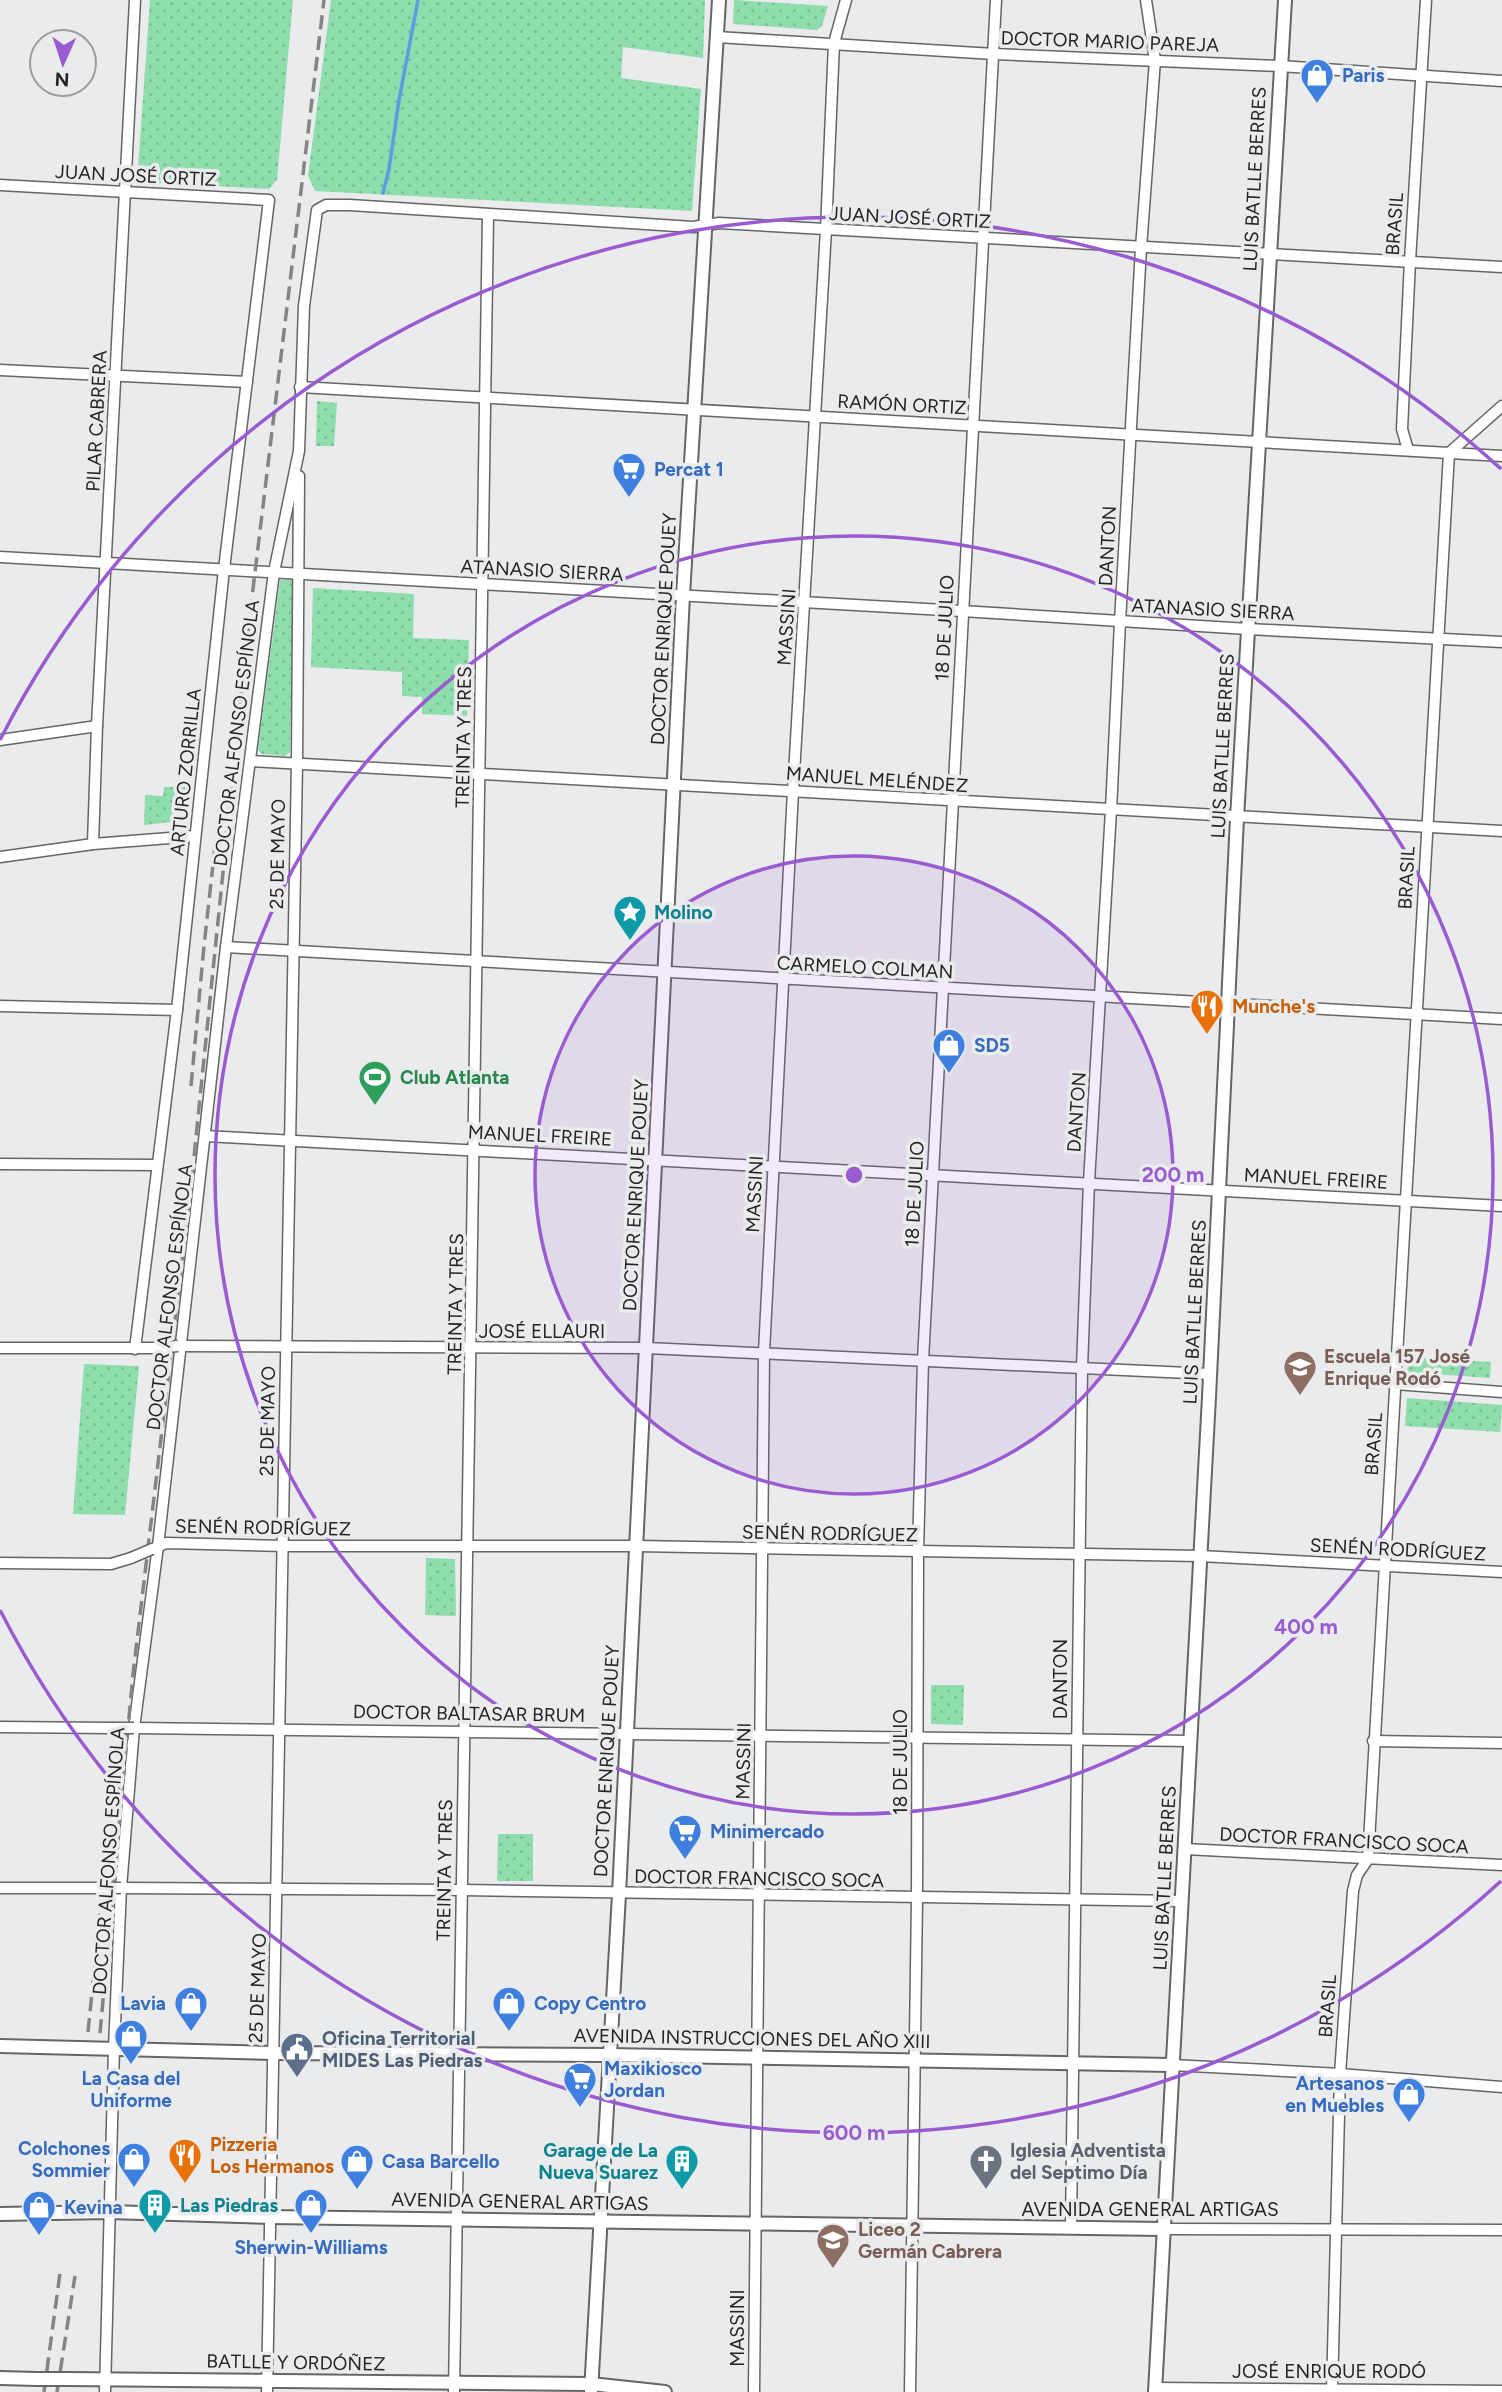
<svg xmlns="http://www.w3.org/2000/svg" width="1502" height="2392" font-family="Figtree,sans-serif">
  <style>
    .grass { fill: url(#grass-dots) }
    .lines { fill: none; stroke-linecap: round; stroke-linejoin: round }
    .stream { stroke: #609ae3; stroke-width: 3.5 }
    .minor-casing { stroke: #646566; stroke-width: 13 }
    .tertiary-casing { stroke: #646566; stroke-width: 16 }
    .minor { stroke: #fff; stroke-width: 10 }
    .tertiary { stroke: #fff; stroke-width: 12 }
    .rail { stroke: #838485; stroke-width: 3.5; stroke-dasharray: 14 7; stroke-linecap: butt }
    .minor-bridge-casing { stroke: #646566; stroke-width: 13; stroke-linecap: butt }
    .tertiary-bridge-casing { stroke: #646566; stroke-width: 16; stroke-linecap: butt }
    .minor-bridge { stroke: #fff; stroke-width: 10 }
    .tertiary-bridge { stroke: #fff; stroke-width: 12 }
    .ring { fill: none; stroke: #9a5bd1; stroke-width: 3.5 }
    .labels { text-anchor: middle; stroke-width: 7; stroke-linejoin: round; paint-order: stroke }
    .street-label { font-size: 19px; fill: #252526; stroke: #e9ebec }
    .shop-label { font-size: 19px; font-weight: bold; fill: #366cbe; stroke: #e9ebec; text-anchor: start }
    .culture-label { font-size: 19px; font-weight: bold; fill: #0d838f; stroke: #e9ebec; text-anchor: start }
    .food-label { font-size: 19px; font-weight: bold; fill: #c56008; stroke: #e9ebec; text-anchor: start }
    .leisure-label { font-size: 19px; font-weight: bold; fill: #27864d; stroke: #e9ebec; text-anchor: start }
    .education-label { font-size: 19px; font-weight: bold; fill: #785e54; stroke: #e9ebec; text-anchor: start }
    .service-label { font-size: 19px; font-weight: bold; fill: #4e5e75; stroke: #e9ebec; text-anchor: start }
    .worship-label { font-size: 19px; font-weight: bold; fill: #5b616d; stroke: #e9ebec; text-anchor: start }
    .centre { fill: #9a5bd1; stroke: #e9ebec; stroke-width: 3.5 }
    .ring-label { font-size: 21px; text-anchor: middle; font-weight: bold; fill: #9a5bd1; stroke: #e9ebec; stroke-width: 7; stroke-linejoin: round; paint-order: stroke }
  </style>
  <defs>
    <pattern id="grass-dots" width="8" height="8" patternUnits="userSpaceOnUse" patternTransform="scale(1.75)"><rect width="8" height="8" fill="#8fddac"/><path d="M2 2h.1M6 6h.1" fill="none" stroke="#7bbe94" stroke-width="1.8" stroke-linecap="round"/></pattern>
  </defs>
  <rect width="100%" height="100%" fill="#e9ebec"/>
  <g class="grass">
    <polygon points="150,0 293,0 277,180 269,189 137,182"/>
    <polygon points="331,0 705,0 703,58 623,47 621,78 701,89 692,211 315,191 308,176"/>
    <polygon points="734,0 828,6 822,26 817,30 733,24"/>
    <polygon points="317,401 337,403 334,446 316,446"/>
    <polygon points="280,580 291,580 293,582 290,752 285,756 262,754 258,750"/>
    <polygon points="313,588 414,594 413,638 469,640 467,716 422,714 422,697 402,696 402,672 311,667"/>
    <polygon points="164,787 189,787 186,816 180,821 144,825 145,795 163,796"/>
    <polygon points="1409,1357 1491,1362 1490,1378 1407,1372"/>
    <polygon points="84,1364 139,1366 125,1515 73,1514"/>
    <polygon points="1407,1398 1502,1405 1500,1432 1405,1426"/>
    <polygon points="426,1558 455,1559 456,1616 425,1615"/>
    <polygon points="931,1685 964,1685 963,1725 931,1724"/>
    <polygon points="498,1834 533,1834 533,1881 497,1881"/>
  </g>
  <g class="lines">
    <polyline class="stream" points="383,193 389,169 399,100 418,0"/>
    <defs>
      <g id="minor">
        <polyline points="717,37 994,54 1280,66 1502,81"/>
        <polyline points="0,185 269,200 224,569 177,1010 135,1349"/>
        <polyline points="0,370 247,382"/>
        <polyline points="300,387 1502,456"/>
        <polyline points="1408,450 1402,429 1410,261 1426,0"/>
        <polyline points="0,557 962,611 1248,629 1502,642"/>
        <polyline points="0,740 97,726"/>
        <polyline points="251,761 1502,831"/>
        <polyline points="93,844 97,726 135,0"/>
        <polyline points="0,857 93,844 195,836"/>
        <polyline points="226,947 1502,1019"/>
        <polyline points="0,1006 177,1010"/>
        <polyline points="205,1136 1502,1206"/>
        <polyline points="0,1164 156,1165"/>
        <polyline points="178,1346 647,1348 1210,1374"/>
        <polyline points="0,1348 154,1348"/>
        <polyline points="1395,1384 1502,1392"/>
        <polyline points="153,1549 166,1543 284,1546 636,1546 1200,1556 1502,1572"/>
        <polyline points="0,1563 111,1564 131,1558"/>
        <polyline points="0,1727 112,1728"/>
        <polyline points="134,1728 1191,1741"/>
        <polyline points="1373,1741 1502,1743"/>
        <polyline points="1185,1849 1502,1865"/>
        <polyline points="0,1888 97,1888"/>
        <polyline points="121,1888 462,1890 1182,1901"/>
        <polyline points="1172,2065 1340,2074 1502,2087"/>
        <polyline points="1071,2228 1082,1368 1089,1182 1111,810 1120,622 1141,248 1155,60 1146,0"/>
        <polyline points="1163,2229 1502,2230"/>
        <polyline points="1155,2388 1502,2391"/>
        <polyline points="105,2392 114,2048 121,1888 134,1728 158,1546 226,947 274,572 299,451 304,306 317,210 326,205 350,205 693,227 719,223 1502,267"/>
        <polyline points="267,2392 297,764 299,476"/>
        <polyline points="454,2392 488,216"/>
        <polyline points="754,2392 764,1352 793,791 826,230 834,43 846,0"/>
        <polyline points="910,2392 917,1898 918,1552 923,1360 996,0"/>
        <polyline points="1332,2392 1340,2074 1353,1891 1357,1875 1368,1859 1449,453 1502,406"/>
      </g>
      <g id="tertiary">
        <polyline points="0,2046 273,2053 610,2055 1172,2065"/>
        <polyline points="0,2214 109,2212 270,2217 1163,2229"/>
        <polyline points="0,2378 37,2379"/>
        <polyline points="67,2379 591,2384 665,2392"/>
        <polyline points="591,2392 619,1894 683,595 719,0"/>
        <polyline points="1155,2392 1209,1397 1237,818 1285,0"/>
      </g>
    </defs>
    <use href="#minor" class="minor-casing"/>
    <use href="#tertiary" class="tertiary-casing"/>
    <use href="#minor" class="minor"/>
    <use href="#tertiary" class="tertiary"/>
    <g class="rail">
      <polyline points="191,1086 204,946 219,810"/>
      <polyline points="88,2032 105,1865"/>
      <polyline points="100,2033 133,1674 191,1186 246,647 324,0"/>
      <polyline points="44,2392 60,2273"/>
      <polyline points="57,2392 75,2276"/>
    </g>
    <defs>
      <g id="minor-bridge">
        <polyline points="154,1348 178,1346"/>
        <polyline points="131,1558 152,1549"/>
        <polyline points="112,1728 134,1728"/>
        <polyline points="97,1888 121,1888"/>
      </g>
      <polyline id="tertiary-bridge" points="37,2379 67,2379"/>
    </defs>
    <use href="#minor-bridge" class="minor-bridge-casing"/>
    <use href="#tertiary-bridge" class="tertiary-bridge-casing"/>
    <use href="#minor-bridge" class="minor-bridge"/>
    <use href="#tertiary-bridge" class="tertiary-bridge"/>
  </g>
  <circle cx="854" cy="1175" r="319" fill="#9a5bd1" fill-opacity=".12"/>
  <g class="ring">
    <circle cx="854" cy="1175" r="319"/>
    <circle cx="854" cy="1175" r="639"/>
    <path d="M1501 1881A958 958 0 0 1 0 1610M0 740A958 958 0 0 1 1501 469"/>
  </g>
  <defs>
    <symbol id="shop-pin" viewBox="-11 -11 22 30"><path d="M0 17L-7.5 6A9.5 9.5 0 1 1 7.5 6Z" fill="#3f7fe0" stroke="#e9ebec"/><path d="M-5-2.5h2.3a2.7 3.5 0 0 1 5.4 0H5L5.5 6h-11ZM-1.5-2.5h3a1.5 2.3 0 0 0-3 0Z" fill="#fff"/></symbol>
    <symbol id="supermarket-pin" viewBox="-11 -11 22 30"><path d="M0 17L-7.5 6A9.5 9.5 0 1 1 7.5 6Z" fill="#3f7fe0" stroke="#e9ebec"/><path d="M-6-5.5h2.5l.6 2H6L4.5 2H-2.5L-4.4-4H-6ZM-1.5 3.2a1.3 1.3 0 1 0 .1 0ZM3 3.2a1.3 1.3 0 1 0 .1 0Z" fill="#fff"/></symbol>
    <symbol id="sight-pin" viewBox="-11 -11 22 30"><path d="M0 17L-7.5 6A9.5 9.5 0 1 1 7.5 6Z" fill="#0f9aa8" stroke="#e9ebec"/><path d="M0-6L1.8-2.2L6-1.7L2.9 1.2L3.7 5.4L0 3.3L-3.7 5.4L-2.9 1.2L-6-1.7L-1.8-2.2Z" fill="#fff"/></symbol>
    <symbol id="restaurant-pin" viewBox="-11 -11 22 30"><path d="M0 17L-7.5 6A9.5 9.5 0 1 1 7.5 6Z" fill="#e8710a" stroke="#e9ebec"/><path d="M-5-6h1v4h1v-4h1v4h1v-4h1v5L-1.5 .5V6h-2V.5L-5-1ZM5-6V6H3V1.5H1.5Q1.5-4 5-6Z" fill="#fff"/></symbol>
    <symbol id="stadium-pin" viewBox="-11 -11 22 30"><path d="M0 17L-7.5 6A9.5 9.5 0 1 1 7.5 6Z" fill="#2e9e5b" stroke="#e9ebec"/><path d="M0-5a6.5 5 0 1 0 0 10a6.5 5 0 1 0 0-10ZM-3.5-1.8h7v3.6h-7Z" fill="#fff"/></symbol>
    <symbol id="school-pin" viewBox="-11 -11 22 30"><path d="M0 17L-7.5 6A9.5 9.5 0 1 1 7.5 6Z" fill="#8d6e63" stroke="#e9ebec"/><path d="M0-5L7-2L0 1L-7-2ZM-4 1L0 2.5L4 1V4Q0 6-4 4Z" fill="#fff"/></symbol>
    <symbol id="civic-pin" viewBox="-11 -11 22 30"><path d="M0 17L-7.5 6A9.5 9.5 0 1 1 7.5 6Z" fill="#5c6f8a" stroke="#e9ebec"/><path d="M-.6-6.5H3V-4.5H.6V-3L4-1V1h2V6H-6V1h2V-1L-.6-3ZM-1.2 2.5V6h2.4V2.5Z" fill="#fff"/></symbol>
    <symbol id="building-pin" viewBox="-11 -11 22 30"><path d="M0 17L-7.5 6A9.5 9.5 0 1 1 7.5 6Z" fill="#0f9aa8" stroke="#e9ebec"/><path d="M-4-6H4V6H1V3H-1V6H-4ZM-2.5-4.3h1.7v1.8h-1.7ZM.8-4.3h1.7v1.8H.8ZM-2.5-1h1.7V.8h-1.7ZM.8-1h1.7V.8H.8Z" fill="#fff"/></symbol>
    <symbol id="church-pin" viewBox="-11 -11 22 30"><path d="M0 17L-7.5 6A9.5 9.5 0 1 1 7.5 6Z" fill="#6b7280" stroke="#e9ebec"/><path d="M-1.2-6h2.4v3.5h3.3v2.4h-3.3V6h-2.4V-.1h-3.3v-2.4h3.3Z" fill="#fff"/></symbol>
  </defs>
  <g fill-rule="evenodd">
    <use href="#shop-pin" x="1298" y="56" width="38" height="52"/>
    <use href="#supermarket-pin" x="610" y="450" width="38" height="52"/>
    <use href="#sight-pin" x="611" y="893" width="38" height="52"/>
    <use href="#restaurant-pin" x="1188" y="987" width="38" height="52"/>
    <use href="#shop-pin" x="930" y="1026" width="38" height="52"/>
    <use href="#stadium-pin" x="356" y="1058" width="38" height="52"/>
    <use href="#school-pin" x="1281" y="1348" width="38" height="52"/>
    <use href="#supermarket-pin" x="666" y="1812" width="38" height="52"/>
    <use href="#shop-pin" x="172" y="1984" width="38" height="52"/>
    <use href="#shop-pin" x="490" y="1984" width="38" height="52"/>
    <use href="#shop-pin" x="112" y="2017" width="38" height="52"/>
    <use href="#civic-pin" x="278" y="2030" width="38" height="52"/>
    <use href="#supermarket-pin" x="561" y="2060" width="38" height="52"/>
    <use href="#shop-pin" x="1390" y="2075" width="38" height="52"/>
    <use href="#restaurant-pin" x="166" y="2136" width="38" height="52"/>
    <use href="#shop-pin" x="115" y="2140" width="38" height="52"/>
    <use href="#shop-pin" x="338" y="2142" width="38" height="52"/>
    <use href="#building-pin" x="663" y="2142" width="38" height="52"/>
    <use href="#church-pin" x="967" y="2142" width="38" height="52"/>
    <use href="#building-pin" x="136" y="2186" width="38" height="52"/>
    <use href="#shop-pin" x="292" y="2186" width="38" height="52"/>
    <use href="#shop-pin" x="20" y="2188" width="38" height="52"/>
    <use href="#school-pin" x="814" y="2221" width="38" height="52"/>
  </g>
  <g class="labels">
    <g class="street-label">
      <text transform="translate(1110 41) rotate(2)" y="7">DOCTOR MARIO PAREJA</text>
      <text transform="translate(136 175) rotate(3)" y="7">JUAN JOSÉ ORTIZ</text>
      <text transform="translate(1254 179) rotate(-87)" y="7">LUIS BATLLE BERRES</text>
      <text transform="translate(910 217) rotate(3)" y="7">JUAN JOSÉ ORTIZ</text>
      <text transform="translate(1394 224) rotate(-86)" y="7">BRASIL</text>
      <text transform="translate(902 404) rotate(3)" y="7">RAMÓN ORTIZ</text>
      <text transform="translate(96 421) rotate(-87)" y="7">PILAR CABRERA</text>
      <text transform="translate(1107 546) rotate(-87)" y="7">DANTON</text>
      <text transform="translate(542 570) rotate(3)" y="7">ATANASIO SIERRA</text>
      <text transform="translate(1213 609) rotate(3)" y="7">ATANASIO SIERRA</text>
      <text transform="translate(786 627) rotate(-86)" y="7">MASSINI</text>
      <text transform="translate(944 628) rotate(-87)" y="7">18 DE JULIO</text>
      <text transform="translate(663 629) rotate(-87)" y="7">DOCTOR ENRIQUE POUEY</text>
      <text transform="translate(236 733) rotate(-83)" y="7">DOCTOR ALFONSO ESPÍNOLA</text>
      <text transform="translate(463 737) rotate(-89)" y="7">TREINTA Y TRES</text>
      <text transform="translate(1222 746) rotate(-87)" y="7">LUIS BATLLE BERRES</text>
      <text transform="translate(185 772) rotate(-84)" y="7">ARTURO ZORRILLA</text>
      <text transform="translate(877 779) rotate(4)" y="7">MANUEL MELÉNDEZ</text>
      <text transform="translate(277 854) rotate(-89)" y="7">25 DE MAYO</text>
      <text transform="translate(1406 878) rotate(-87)" y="7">BRASIL</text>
      <text transform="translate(865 967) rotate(3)" y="7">CARMELO COLMAN</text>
      <text transform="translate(1076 1112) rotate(-86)" y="7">DANTON</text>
      <text transform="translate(540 1135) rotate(3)" y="7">MANUEL FREIRE</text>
      <text transform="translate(1316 1178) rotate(3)" y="7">MANUEL FREIRE</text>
      <text transform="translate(754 1194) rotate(-87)" y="7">MASSINI</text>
      <text transform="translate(914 1194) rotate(-87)" y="7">18 DE JULIO</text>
      <text transform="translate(635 1195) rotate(-87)" y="7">DOCTOR ENRIQUE POUEY</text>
      <text transform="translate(169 1297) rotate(-83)" y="7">DOCTOR ALFONSO ESPÍNOLA</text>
      <text transform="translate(455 1304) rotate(-89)" y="7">TREINTA Y TRES</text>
      <text transform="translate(1194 1312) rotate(-87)" y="7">LUIS BATLLE BERRES</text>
      <text x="542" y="1338">JOSÉ ELLAURI</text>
      <text transform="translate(267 1421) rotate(-89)" y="7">25 DE MAYO</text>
      <text transform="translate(1373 1444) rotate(-86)" y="7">BRASIL</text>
      <text transform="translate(263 1527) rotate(1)" y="7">SENÉN RODRÍGUEZ</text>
      <text transform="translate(830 1533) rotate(1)" y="7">SENÉN RODRÍGUEZ</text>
      <text transform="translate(1398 1549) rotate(3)" y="7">SENÉN RODRÍGUEZ</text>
      <text transform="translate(1060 1679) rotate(-90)" y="7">DANTON</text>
      <text transform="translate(469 1713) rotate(1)" y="7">DOCTOR BALTASAR BRUM</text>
      <text transform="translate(606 1761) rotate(-87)" y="7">DOCTOR ENRIQUE POUEY</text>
      <text transform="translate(743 1761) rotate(-89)" y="7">MASSINI</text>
      <text transform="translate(900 1762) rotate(-90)" y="7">18 DE JULIO</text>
      <text transform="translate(1344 1840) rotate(3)" y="7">DOCTOR FRANCISCO SOCA</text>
      <text transform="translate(108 1861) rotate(-86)" y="7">DOCTOR ALFONSO ESPÍNOLA</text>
      <text transform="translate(444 1870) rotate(-89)" y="7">TREINTA Y TRES</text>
      <text transform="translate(759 1878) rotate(1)" y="7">DOCTOR FRANCISCO SOCA</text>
      <text transform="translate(1164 1878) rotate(-87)" y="7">LUIS BATLLE BERRES</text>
      <text transform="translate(257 1988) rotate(-88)" y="7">25 DE MAYO</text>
      <text transform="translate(1327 2006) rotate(-86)" y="7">BRASIL</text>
      <text transform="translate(752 2038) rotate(1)" y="7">AVENIDA INSTRUCCIONES DEL AÑO XIII</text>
      <text transform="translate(520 2201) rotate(1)" y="7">AVENIDA GENERAL ARTIGAS</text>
      <text x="1150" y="2216">AVENIDA GENERAL ARTIGAS</text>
      <text transform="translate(737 2328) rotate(-90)" y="7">MASSINI</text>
      <text transform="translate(296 2362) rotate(1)" y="7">BATLLE Y ORDÓÑEZ</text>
      <text x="1329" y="2378">JOSÉ ENRIQUE RODÓ</text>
    </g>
    <g class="shop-label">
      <text x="1342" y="82">Paris</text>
      <text x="654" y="476">Percat 1</text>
      <text x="974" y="1052">SD5</text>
      <text x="710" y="1838">Minimercado</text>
      <text x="166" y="2010" text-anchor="end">Lavia</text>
      <text x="534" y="2010">Copy Centro</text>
      <text x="604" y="2075">Maxikiosco<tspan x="604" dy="22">Jordan</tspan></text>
      <text x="131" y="2085" text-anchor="middle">La Casa del<tspan x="131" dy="22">Uniforme</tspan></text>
      <text x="1384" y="2090" text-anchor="end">Artesanos<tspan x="1384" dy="22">en Muebles</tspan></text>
      <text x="110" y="2155" text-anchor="end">Colchones<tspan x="110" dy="22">Sommier</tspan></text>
      <text x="382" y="2168">Casa Barcello</text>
      <text x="64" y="2214">Kevina</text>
      <text x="311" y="2254" text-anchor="middle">Sherwin-Williams</text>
    </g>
    <g class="culture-label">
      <text x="654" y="919">Molino</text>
      <text x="658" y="2157" text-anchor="end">Garage de La<tspan x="658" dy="22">Nueva Suarez</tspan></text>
      <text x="180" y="2212">Las Piedras</text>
    </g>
    <g class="food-label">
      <text x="1232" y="1013">Munche's</text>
      <text x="210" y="2151">Pizzeria<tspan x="210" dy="22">Los Hermanos</tspan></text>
    </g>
    <g class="leisure-label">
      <text x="400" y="1084">Club Atlanta</text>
    </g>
    <g class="education-label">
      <text x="1324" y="1363">Escuela 157 José<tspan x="1324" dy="22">Enrique Rodó</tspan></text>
      <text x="858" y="2236">Liceo 2<tspan x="858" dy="22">Germán Cabrera</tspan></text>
    </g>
    <g class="service-label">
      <text x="322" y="2045">Oficina Territorial<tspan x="322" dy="22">MIDES Las Piedras</tspan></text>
    </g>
    <g class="worship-label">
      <text x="1010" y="2157">Iglesia Adventista<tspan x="1010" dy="22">del Septimo Día</tspan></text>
    </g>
  </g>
  <circle cx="854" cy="1175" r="10" class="centre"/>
  <g class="ring-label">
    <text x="1173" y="1182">200 m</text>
    <text x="1306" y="1634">400 m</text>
    <text x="854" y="2140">600 m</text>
  </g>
  <g transform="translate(63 63) rotate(183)"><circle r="33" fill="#e9ebec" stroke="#9b9c9d" stroke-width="2"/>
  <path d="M0-5L12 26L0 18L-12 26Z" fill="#9a5bd1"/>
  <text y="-10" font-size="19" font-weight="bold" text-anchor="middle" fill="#252526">N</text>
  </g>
</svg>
